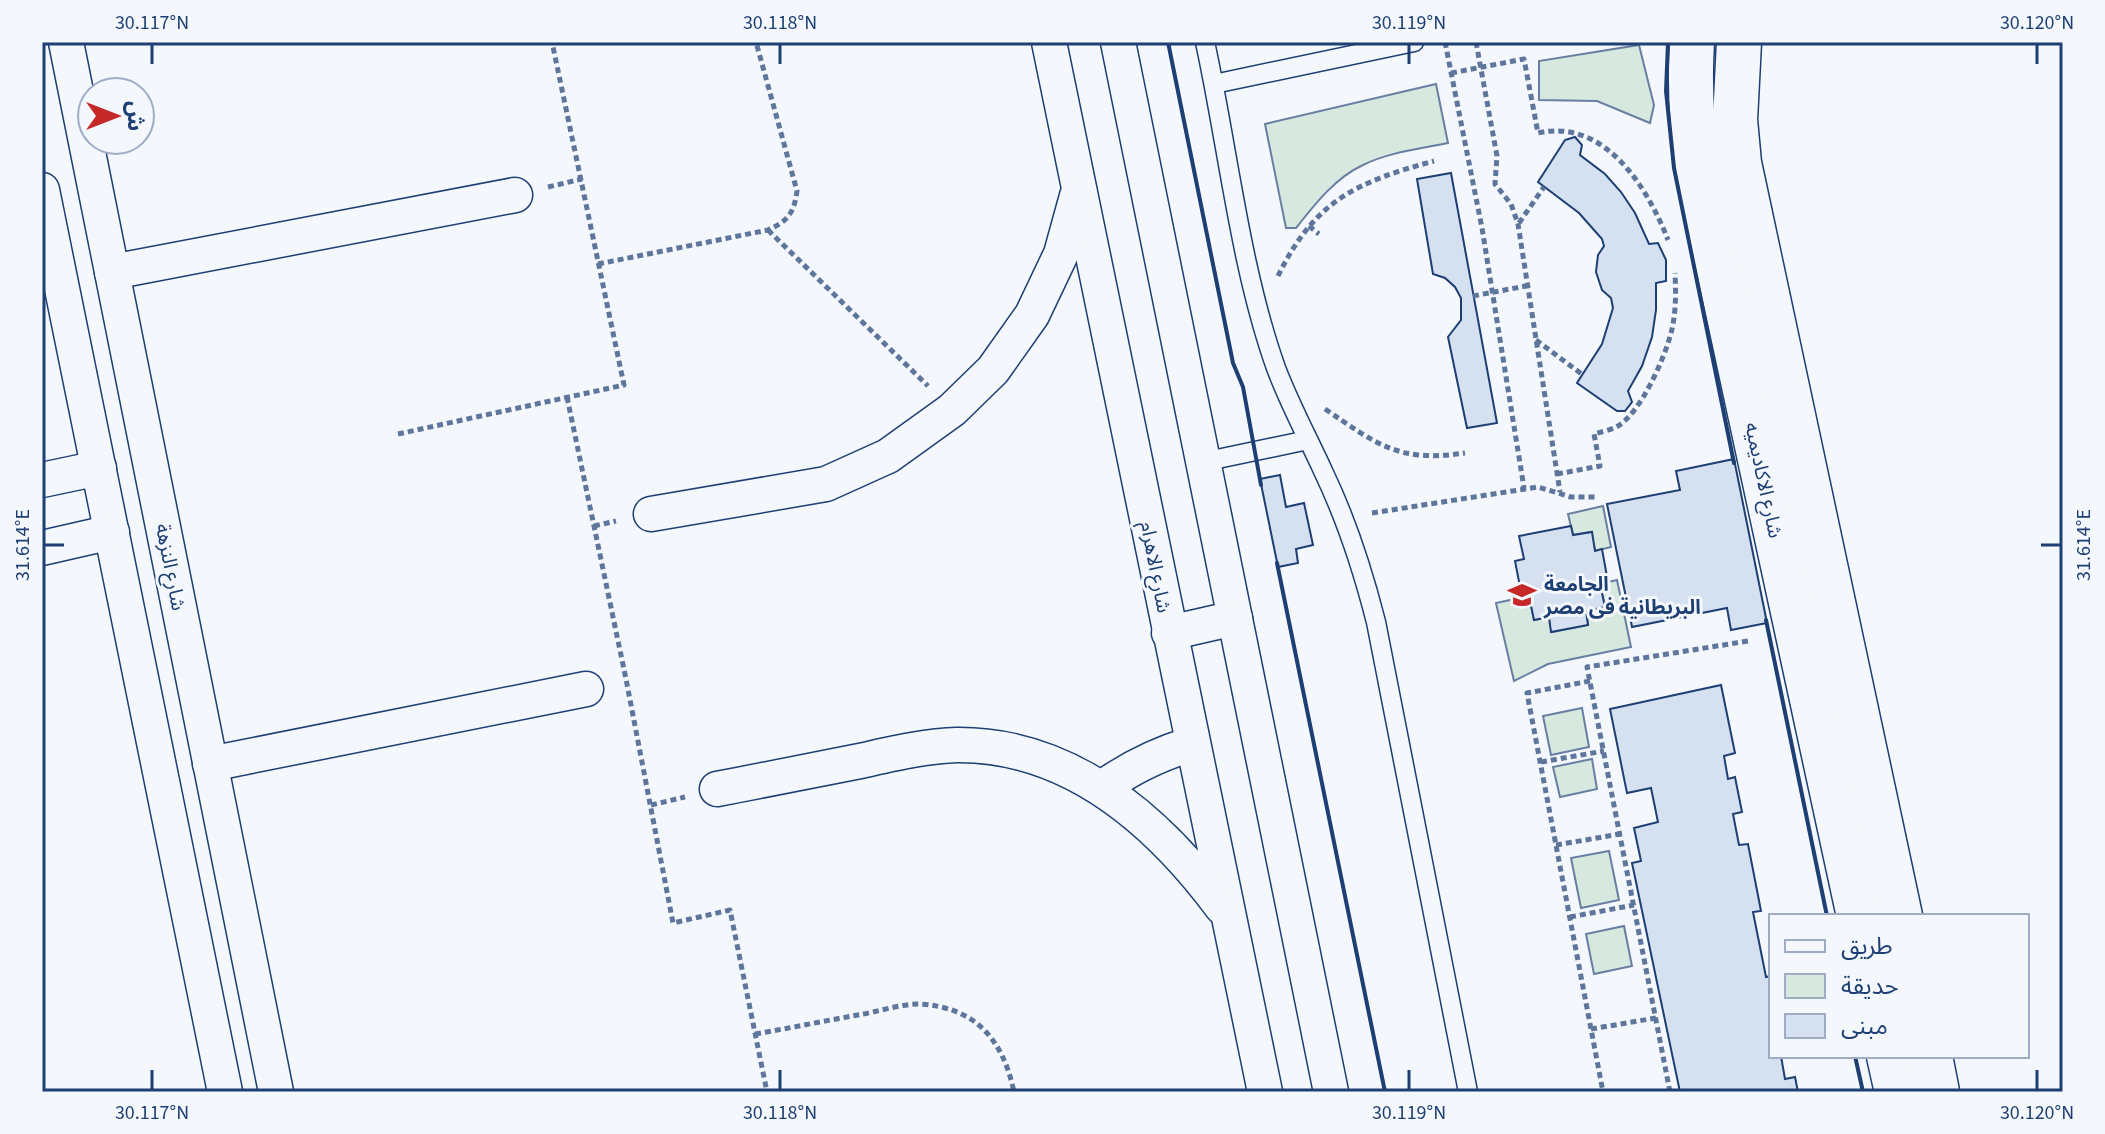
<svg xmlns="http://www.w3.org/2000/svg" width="2105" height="1134" font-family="'Source Sans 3','Noto Sans Arabic',sans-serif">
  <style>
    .green { fill: #d7e8df; stroke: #687fa3; stroke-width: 2 }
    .building { fill: #d5e0f0; stroke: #1d3f73; stroke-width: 2 }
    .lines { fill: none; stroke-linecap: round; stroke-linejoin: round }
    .lane-casing { stroke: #1d3f73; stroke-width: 21 }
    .street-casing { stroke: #1d3f73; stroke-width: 37 }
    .secondary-casing { stroke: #1d3f73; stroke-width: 47 }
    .path { stroke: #5e769c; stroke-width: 5; stroke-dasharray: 6 4; stroke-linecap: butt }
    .lane { stroke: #f4f7fb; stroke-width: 18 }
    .street { stroke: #f4f7fb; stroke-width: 34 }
    .secondary { stroke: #f4f7fb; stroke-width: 44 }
    .wall { stroke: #1d3f73; stroke-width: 4 }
    .ticks { fill: none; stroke: #1d3f73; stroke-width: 3 }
    .labels { text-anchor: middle; stroke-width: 6; stroke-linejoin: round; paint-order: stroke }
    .street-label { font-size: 20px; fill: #1d3f73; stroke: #f4f7fb }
    .poi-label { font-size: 20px; font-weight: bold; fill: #1d3f73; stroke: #f4f7fb; text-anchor: start }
    .neatline { fill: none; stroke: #1d3f73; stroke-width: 3 }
    .ticks-label { font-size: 20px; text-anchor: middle; fill: #1d3f73 }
  </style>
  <rect width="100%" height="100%" fill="#f4f7fb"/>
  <g class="green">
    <polygon points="1639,45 1654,105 1650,123 1597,101 1539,100 1539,61"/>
    <path d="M1436 84 1448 143C1420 149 1389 152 1363 165 1335 178 1315 204 1296 228H1286L1265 124Z"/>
    <polygon points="1603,506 1611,547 1595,551 1591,532 1573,535 1568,514"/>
    <polygon points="1617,580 1631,647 1548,664 1514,681 1496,603 1529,596 1534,620 1549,617 1552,632 1588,625 1586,611 1605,607 1600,584"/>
    <polygon points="1582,708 1589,747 1551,755 1543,716"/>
    <polygon points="1592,759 1597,789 1560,797 1553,767"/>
    <polygon points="1609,851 1619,900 1581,908 1571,858"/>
    <polygon points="1624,926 1632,966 1594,974 1586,934"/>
  </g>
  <g class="building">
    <polygon points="1575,137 1582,145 1580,155 1605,174 1621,192 1635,213 1649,244 1658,243 1666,260 1666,281 1656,283 1656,310 1652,337 1642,366 1628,391 1632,402 1625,411 1617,411 1577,383 1602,344 1613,308 1611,298 1602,290 1596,272 1598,255 1604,246 1602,239 1579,213 1538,182 1565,140"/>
    <polygon points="1451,173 1497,423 1467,428 1448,337 1461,320 1461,298 1455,287 1445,278 1433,274 1417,179"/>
    <polygon points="1734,459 1767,623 1731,630 1727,608 1632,627 1607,504 1680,490 1676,471"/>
    <polygon points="1280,475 1286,507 1304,503 1313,545 1296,549 1298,563 1278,567 1260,479"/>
    <polygon points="1571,526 1573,535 1592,532 1595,551 1602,549 1608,582 1600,584 1605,607 1586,611 1588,625 1551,632 1549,617 1534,620 1529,596 1522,597 1515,561 1524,559 1519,536"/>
    <polygon points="1721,685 1735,753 1724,756 1728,779 1735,777 1742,812 1733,814 1739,845 1748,844 1761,911 1753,912 1766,977 1771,976 1771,1056 1781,1056 1785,1079 1795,1077 1798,1092 1680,1092 1632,863 1641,861 1634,828 1658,822 1651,788 1627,793 1610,709"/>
  </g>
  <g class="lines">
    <defs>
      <g id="lane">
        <path d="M1205 42C1228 148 1240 267 1276 368 1290 405 1308 438 1324 473 1347 521 1363 571 1376 622L1468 1092"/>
        <polyline points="1214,84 1414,42"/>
        <polyline points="1203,462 1308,440"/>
      </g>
      <g id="street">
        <polyline points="66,42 276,1092"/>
        <polyline points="1049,42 1265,1092"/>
        <polyline points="1118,42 1331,1092"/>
        <polyline points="42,190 225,1092"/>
        <polyline points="112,272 515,195"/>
        <polyline points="42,480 99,468"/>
        <polyline points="651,514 826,484 888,456 952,410 993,370 1032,315 1061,254 1077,196"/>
        <polyline points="42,548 112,532"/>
        <polyline points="1169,633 1235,618"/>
        <polyline points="210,764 586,689"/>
        <path d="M1102 788C1131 767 1158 754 1192 744"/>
        <path d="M717 789C765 780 813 770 860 761 892 754 925 746 957 745 1070 744 1158 821 1222 907"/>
      </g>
      <g id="secondary">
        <path d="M1692 42C1689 87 1692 129 1698 173L1859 916"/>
        <polyline points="1739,42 1735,120 1739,163 1900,916"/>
        <polyline points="1889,1056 1897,1092"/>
        <polyline points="1930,1056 1937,1092"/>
      </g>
    </defs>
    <use href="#lane" class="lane-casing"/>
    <use href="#street" class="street-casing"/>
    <use href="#secondary" class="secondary-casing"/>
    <g class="path">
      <polyline points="1445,42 1482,228 1524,488"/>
      <polyline points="1476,42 1497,156 1495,184 1511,204 1518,224 1560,492"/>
      <path d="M1451 73 1524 59 1538 133C1604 118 1647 186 1668 240"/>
      <polyline points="548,187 582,179"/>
      <polyline points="1519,223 1544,187"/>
      <polyline points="1309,226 1319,234"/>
      <polyline points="768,230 928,386"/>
      <path d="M598 264 768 230C788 221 794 213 797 191L756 42"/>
      <path d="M1278 276C1315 200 1357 182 1434 161"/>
      <polyline points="1473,296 1526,286"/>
      <polyline points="1536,340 1583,375"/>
      <polyline points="567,397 626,679 673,923 730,910 767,1092"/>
      <path d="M1325 409C1377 444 1398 463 1465 453"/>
      <polyline points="398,434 624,385 552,42"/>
      <path d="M1557 474 1600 466 1594 434C1601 432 1611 430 1618 426 1641 412 1666 356 1672 329 1676 311 1676 292 1675 273"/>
      <polyline points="1372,513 1538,487 1571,497 1598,497"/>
      <polyline points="594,526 616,521"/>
      <polyline points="1590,681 1527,693 1603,1092"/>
      <polyline points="1541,762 1604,751"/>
      <polyline points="651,805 685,797"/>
      <polyline points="1556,845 1620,834"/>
      <polyline points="1570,917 1634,905"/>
      <polyline points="1591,1029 1656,1018"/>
      <path d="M755 1034C790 1028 824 1021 858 1015 877 1012 900 1004 919 1004 976 1007 1003 1040 1014 1092"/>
      <polyline points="1670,1092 1587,667 1748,641"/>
    </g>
    <use href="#lane" class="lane"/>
    <use href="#street" class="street"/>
    <use href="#secondary" class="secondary"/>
    <g class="wall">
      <polyline points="1168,42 1233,363 1243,387 1261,485"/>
      <polyline points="1668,42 1666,91 1674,168 1734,463"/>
      <polyline points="1277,563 1385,1092"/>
      <polyline points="1766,620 1827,916"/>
      <polyline points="1855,1056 1863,1092"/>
    </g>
  </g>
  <path class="ticks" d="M152 44V64M780 44V64M1409 44V64M2037 44V64M44 545H64M2041 545H2061M152 1070V1090M780 1070V1090M1409 1070V1090M2037 1070V1090"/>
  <defs>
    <symbol id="university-bare" viewBox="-9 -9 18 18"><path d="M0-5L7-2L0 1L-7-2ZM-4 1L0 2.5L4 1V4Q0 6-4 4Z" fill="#c62828" stroke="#f4f7fb" stroke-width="2.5" paint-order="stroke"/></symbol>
  </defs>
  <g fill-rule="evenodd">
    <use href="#university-bare" x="1502" y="575" width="40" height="40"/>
  </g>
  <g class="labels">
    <g class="street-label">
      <text transform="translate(1764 480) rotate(78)" y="7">شارع الاكاديميه</text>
      <text transform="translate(171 567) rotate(79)" y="7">شارع النزهة</text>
      <text transform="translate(1156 567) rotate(79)" y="7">شارع الاهرام</text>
    </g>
    <g class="poi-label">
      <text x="1544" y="591">الجامعة<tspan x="1544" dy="23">البريطانية فى مصر</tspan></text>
    </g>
  </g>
  <rect width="2105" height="1134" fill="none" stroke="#f4f7fb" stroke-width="88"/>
  <rect x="1769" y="914" width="260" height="144" fill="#f4f7fb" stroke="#9eadc5" stroke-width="2"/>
  <rect x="1785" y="940" width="40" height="12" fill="#f4f7fb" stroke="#9eadc5" stroke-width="2"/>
  <text x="1841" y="954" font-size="24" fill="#1d3f73">طريق</text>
  <rect x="1785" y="974" width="40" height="24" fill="#d7e8df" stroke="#9eadc5" stroke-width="2"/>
  <text x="1841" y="994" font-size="24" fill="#1d3f73">حديقة</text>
  <rect x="1785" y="1014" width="40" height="24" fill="#d5e0f0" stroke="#9eadc5" stroke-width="2"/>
  <text x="1841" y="1034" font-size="24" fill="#1d3f73">مبنى</text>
  <g transform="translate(116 116) rotate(90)"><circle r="38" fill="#f4f7fb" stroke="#9eadc5" stroke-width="2"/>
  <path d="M0-6L14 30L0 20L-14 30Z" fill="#c62828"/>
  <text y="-12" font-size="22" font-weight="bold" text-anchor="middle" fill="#1d3f73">ش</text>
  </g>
  <rect x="44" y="44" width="2017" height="1046" class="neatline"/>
  <g class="ticks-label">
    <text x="152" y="29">30.117°N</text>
    <text x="780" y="29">30.118°N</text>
    <text x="1409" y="29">30.119°N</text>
    <text x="2037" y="29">30.120°N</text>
    <text transform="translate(2083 545) rotate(-90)" y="7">31.614°E</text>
    <text transform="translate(22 545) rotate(-90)" y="7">31.614°E</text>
    <text x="152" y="1119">30.117°N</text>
    <text x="780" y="1119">30.118°N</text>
    <text x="1409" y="1119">30.119°N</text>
    <text x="2037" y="1119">30.120°N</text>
  </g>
</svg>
